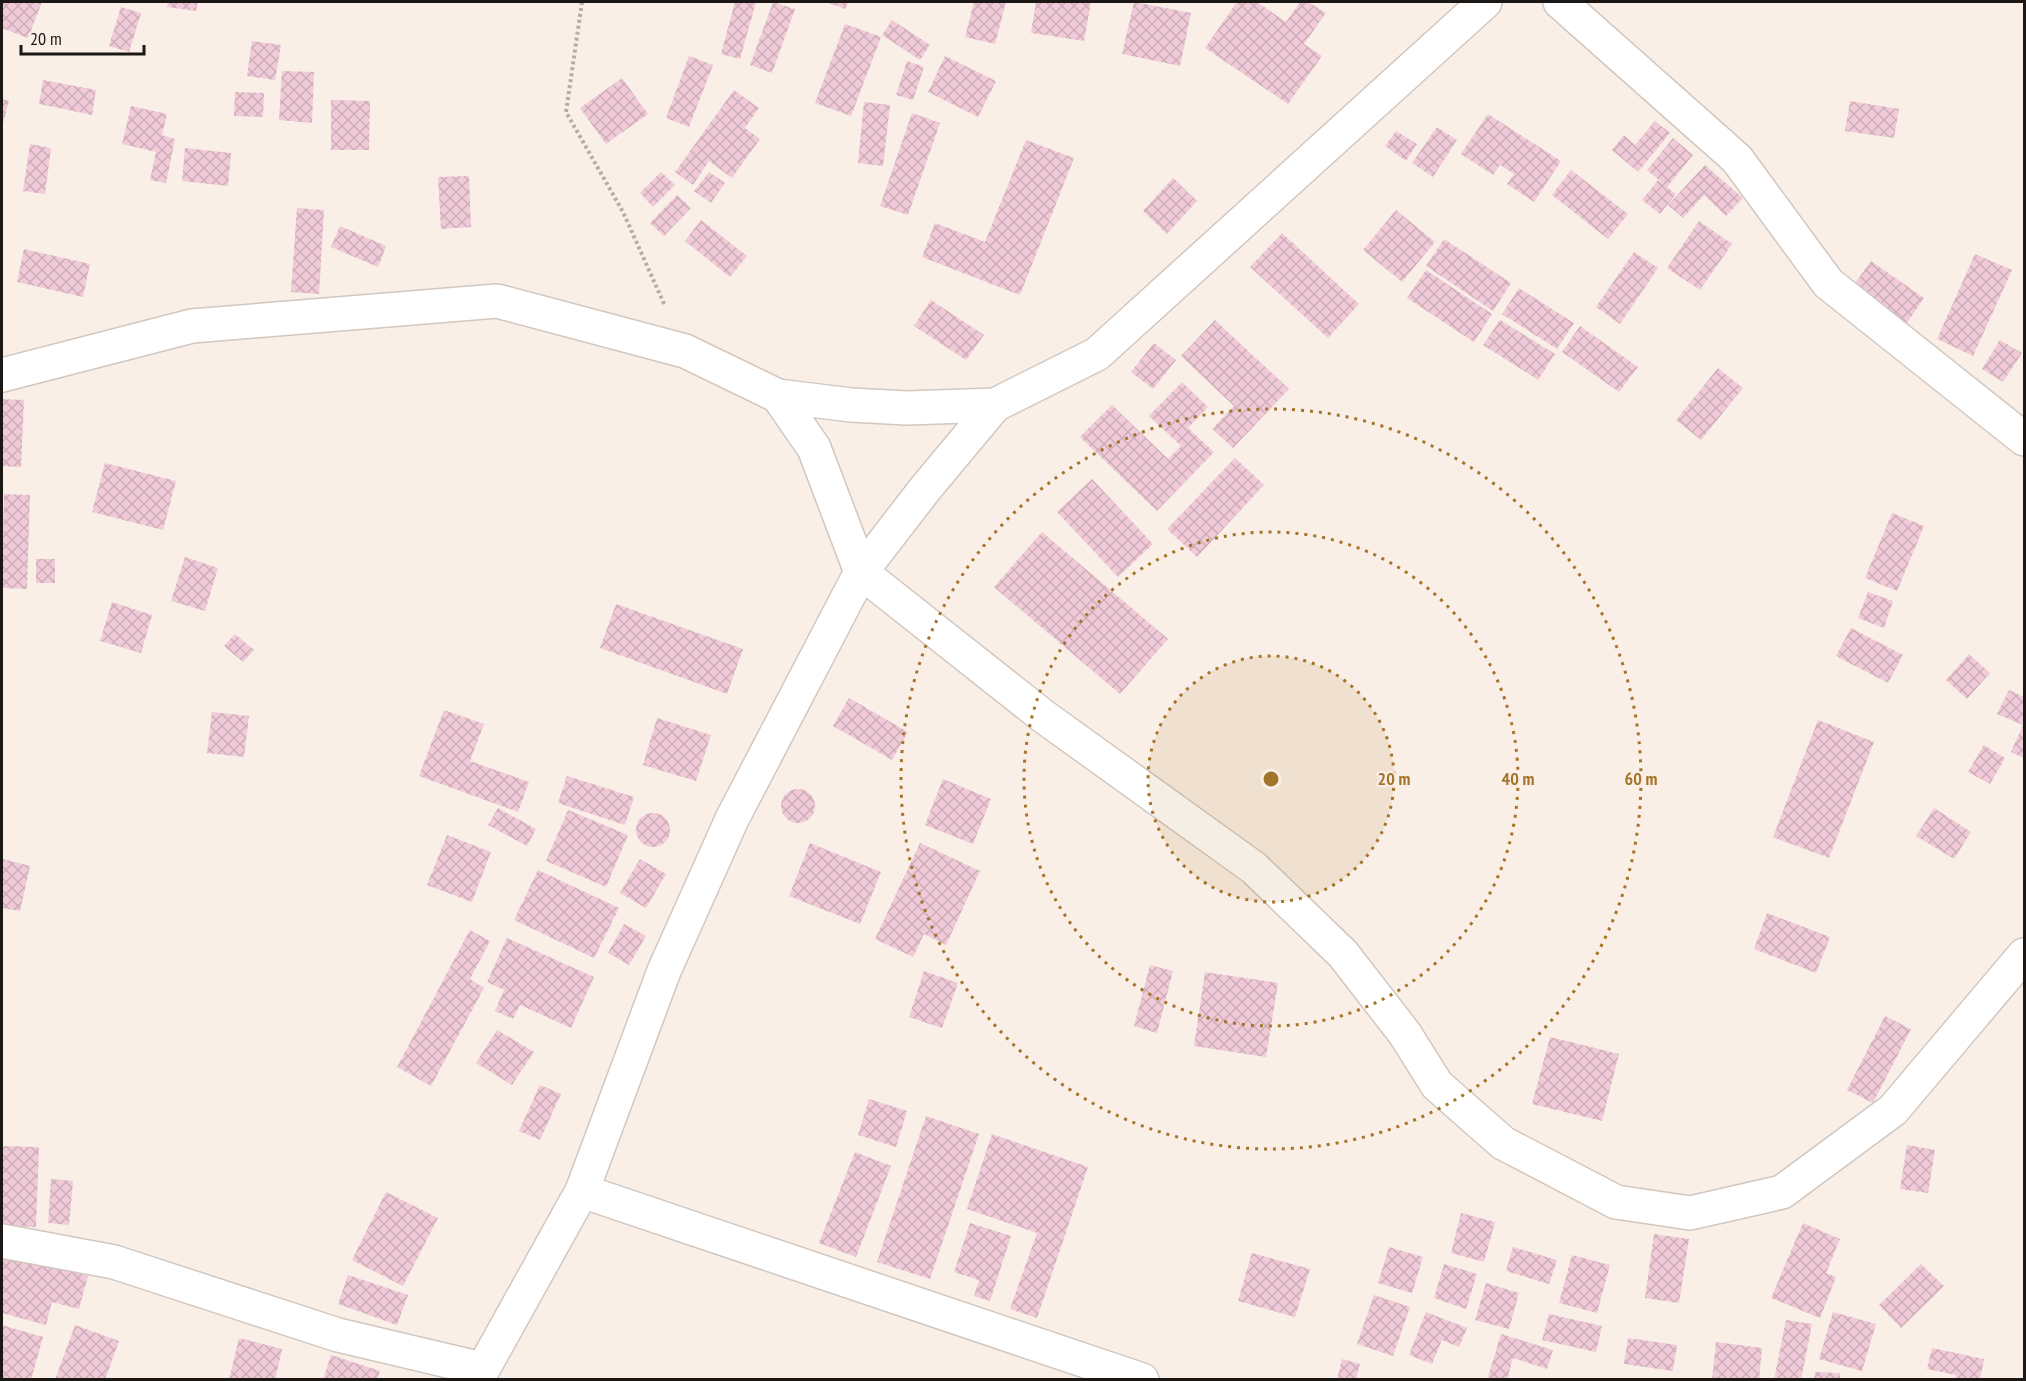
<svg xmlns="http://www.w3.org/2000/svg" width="2026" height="1381" font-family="'PT Sans Narrow',sans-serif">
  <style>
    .building { fill: url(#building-cross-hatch) }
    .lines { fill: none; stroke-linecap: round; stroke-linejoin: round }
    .minor-casing { stroke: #d2c7bf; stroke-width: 36 }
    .path { stroke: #b5aca6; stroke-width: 4; stroke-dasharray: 3 3; stroke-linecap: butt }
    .minor { stroke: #fff; stroke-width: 33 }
    .ring { fill: none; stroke: #a47429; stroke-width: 3; stroke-dasharray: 3 6 }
    .centre { fill: #a47429; stroke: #faefe7; stroke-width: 3 }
    .ring-label { font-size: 18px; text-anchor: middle; font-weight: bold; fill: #a47429; stroke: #faefe7; stroke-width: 4.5; stroke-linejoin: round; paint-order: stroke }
  </style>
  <defs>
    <pattern id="building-cross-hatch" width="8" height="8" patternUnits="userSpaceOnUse" patternTransform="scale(1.5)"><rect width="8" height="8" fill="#f0cad8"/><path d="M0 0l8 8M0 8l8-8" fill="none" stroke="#cdadb8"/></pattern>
  </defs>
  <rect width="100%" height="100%" fill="#faefe7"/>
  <g class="building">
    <polygon points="2,2 42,2 28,38 2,28"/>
    <polygon points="168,2 198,2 196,11 167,7"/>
    <polygon points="735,2 756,2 740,59 721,54"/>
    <polygon points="773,2 795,9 772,73 750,65"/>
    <polygon points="826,2 848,2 845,9"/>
    <polygon points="974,2 1006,2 995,44 965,37"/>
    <polygon points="1036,2 1091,2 1084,41 1031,33"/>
    <polygon points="1134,2 1191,13 1180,66 1122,54"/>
    <polygon points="1237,2 1257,2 1286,22 1300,2 1308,2 1326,13 1304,44 1322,56 1288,104 1205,48"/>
    <polygon points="121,7 141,13 129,52 109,46"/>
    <polygon points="892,20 930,45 920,60 882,35"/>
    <polygon points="845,24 881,37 851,116 815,103"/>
    <polygon points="252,41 281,45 275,80 247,76"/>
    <polygon points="689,56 713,65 689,127 666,118"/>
    <polygon points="945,56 996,81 978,117 928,92"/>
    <polygon points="907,61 924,67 913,100 896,95"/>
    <polygon points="282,71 314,72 312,123 279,120"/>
    <polygon points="622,78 648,114 606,144 580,108"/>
    <polygon points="43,80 96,90 92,115 39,104"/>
    <polygon points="734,90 759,108 745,128 760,139 732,178 709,161 693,185 675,172"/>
    <polygon points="235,92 264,93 263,117 234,116"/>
    <polygon points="2,99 9,101 2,127"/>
    <polygon points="331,100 370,101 369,150 331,150"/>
    <polygon points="1850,101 1899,109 1894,138 1845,131"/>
    <polygon points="864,102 890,105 883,166 858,163"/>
    <polygon points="131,106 167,114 162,135 175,139 166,183 150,180 156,152 122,144"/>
    <polygon points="912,113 940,123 908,215 880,206"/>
    <polygon points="1488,114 1561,161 1534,202 1507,184 1514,174 1500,165 1493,175 1461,154"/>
    <polygon points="1655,121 1670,133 1638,172 1612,150 1624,135 1635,145"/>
    <polygon points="1437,127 1457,140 1433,177 1412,163"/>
    <polygon points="1396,131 1417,144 1406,161 1385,146"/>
    <polygon points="1673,138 1693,155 1667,187 1676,194 1660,214 1642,200 1658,180 1665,185 1647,170"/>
    <polygon points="1026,140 1074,158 1020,295 922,257 935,223 985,242"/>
    <polygon points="30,144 51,148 45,194 23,191"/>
    <polygon points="185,148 231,153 228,186 182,181"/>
    <polygon points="1705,165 1743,198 1726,216 1704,195 1683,218 1668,205"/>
    <polygon points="1571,170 1628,214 1608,239 1552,195"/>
    <polygon points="661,172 675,185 653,207 640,193"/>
    <polygon points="709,172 725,183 711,203 694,191"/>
    <polygon points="469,176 471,227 441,229 438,177"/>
    <polygon points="1173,178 1197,201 1167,234 1143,211"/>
    <polygon points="677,195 691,208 664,236 650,223"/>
    <polygon points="297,208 324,210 319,294 291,292"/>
    <polygon points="1396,210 1435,242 1402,282 1363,250"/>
    <polygon points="701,220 747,256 730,277 685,241"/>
    <polygon points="1699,221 1732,244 1700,290 1667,268"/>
    <polygon points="340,226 386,246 378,267 331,247"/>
    <polygon points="1282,233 1359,304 1328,338 1250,267"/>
    <polygon points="1444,239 1511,283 1493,311 1426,266"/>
    <polygon points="24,249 90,264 83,297 17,282"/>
    <polygon points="1634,252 1658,268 1620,324 1596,307"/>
    <polygon points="1975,254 2012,270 1973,356 1937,339"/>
    <polygon points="1871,261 1924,298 1907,323 1853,286"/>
    <polygon points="1426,270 1492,314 1474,342 1407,298"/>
    <polygon points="1519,288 1574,323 1557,349 1502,314"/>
    <polygon points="931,300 984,335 966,360 914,326"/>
    <polygon points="1215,320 1289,389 1233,448 1212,429 1234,406 1181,356"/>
    <polygon points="1500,320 1555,354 1538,380 1483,345"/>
    <polygon points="1580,326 1638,367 1619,392 1562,352"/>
    <polygon points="2000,340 2022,353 2003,382 1982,369"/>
    <polygon points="1154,343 1176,360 1153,389 1131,372"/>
    <polygon points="1718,368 1743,388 1701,440 1676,420"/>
    <polygon points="1182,382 1208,407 1188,428 1214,452 1157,511 1080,437 1112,405 1168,459 1181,446 1149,416"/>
    <polygon points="2,399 24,400 21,467 2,466"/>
    <polygon points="1235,458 1264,485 1197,557 1167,529"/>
    <polygon points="105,463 176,481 163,530 92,512"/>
    <polygon points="1092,479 1153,544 1118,577 1057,512"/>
    <polygon points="4,494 30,495 27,589 2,588"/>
    <polygon points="1892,513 1924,526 1897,591 1865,578"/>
    <polygon points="1042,532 1168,639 1120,694 994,587"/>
    <polygon points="185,557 218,568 205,611 171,601"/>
    <rect x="36" y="559" width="19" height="24"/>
    <polygon points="1868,592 1893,601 1884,628 1858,618"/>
    <polygon points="112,602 152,615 141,653 100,641"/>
    <polygon points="616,604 743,649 727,694 600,648"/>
    <polygon points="1851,628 1903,655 1888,683 1836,656"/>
    <polygon points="235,634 254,650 243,662 224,646"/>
    <polygon points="1969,654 1990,673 1967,699 1946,680"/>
    <polygon points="2009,690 2024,697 2024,758 2011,752 2023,725 1997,714"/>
    <polygon points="849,698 908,732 892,760 833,726"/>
    <polygon points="444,710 484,724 470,761 529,782 518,812 419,776"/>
    <polygon points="212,712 249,716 244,757 207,753"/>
    <polygon points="657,718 711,735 696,781 643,765"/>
    <polygon points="1818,720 1874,742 1829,858 1773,837"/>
    <polygon points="1984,745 2005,758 1990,784 1968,772"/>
    <polygon points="567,776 634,797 625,825 558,803"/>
    <polygon points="943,779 991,799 973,844 925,825"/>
    <circle cx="798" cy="806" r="17"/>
    <polygon points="498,808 536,829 527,846 488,825"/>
    <polygon points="1934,808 1971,832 1954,859 1916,836"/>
    <polygon points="568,810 628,835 606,887 546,861"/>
    <circle cx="653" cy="830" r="17"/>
    <polygon points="447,835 491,852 472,902 427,885"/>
    <polygon points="810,843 881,872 860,924 789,896"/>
    <polygon points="920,843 980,871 946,945 924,934 913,957 875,939"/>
    <polygon points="3,859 30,866 20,911 2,908"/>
    <polygon points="640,859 666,874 646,908 620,893"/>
    <polygon points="538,870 619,908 594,958 514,920"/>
    <polygon points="1767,913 1830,937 1816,973 1754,949"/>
    <polygon points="624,924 646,936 629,965 608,953"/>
    <polygon points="470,930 490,941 470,979 484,988 431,1086 397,1067"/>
    <polygon points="507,938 594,977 571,1028 520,1005 513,1019 495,1011 504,990 487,982"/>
    <polygon points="1150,965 1173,971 1157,1033 1134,1026"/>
    <polygon points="924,971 958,983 942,1028 909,1017"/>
    <polygon points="1205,972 1278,983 1266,1057 1194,1046"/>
    <polygon points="1885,1016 1911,1029 1873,1103 1847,1090"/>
    <polygon points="497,1030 534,1052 512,1085 476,1063"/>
    <polygon points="1550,1037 1619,1054 1602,1121 1532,1104"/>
    <polygon points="540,1085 561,1094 540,1140 519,1131"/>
    <polygon points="869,1099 907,1111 896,1147 858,1135"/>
    <polygon points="926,1116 979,1134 930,1279 877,1262"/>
    <polygon points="992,1134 1088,1167 1037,1318 1010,1309 1037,1233 967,1209"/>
    <polygon points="1907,1145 1935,1150 1928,1193 1900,1189"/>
    <polygon points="2,1146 39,1147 36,1227 2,1226"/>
    <polygon points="855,1152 891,1166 856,1257 819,1243"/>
    <polygon points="51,1179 73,1181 69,1225 48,1223"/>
    <polygon points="386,1192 438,1218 403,1286 352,1260"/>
    <polygon points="1461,1213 1495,1222 1484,1262 1451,1253"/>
    <polygon points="970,1223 1011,1236 990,1301 974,1296 979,1280 954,1272"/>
    <polygon points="1803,1223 1840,1239 1826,1273 1836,1277 1820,1318 1771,1298"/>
    <polygon points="1654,1234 1689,1239 1679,1303 1645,1298"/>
    <polygon points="1389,1247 1423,1257 1412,1293 1378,1283"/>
    <polygon points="1513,1247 1557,1260 1549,1284 1506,1271"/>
    <polygon points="2,1252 88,1276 79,1309 52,1302 46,1325 2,1313"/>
    <polygon points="1252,1253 1310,1269 1295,1317 1238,1301"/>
    <polygon points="1572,1255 1610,1265 1597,1313 1559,1303"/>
    <polygon points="1444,1264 1477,1274 1466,1309 1434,1298"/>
    <polygon points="1921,1264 1944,1286 1901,1328 1879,1305"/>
    <polygon points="348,1275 408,1295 397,1325 338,1304"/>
    <polygon points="1486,1283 1519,1293 1509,1329 1475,1320"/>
    <polygon points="1374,1295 1410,1307 1393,1356 1357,1344"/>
    <polygon points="1426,1312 1467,1328 1459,1347 1442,1340 1432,1364 1409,1355"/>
    <polygon points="1833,1312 1876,1324 1862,1371 1819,1359"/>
    <polygon points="1549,1314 1602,1326 1596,1352 1542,1340"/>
    <polygon points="1786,1320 1812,1324 1801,1380 1774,1380"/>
    <polygon points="2,1325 43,1337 31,1380 2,1380"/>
    <polygon points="75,1325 119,1341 105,1380 55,1380"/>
    <polygon points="1501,1334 1553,1350 1547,1369 1513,1358 1507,1380 1487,1380"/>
    <polygon points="239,1338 282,1349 275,1380 229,1380"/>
    <polygon points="1628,1338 1677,1345 1673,1371 1624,1364"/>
    <polygon points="1716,1342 1762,1348 1759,1380 1712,1380"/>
    <polygon points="1932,1348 1984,1359 1980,1380 1955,1380 1956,1375 1927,1369"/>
    <polygon points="331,1355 380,1371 377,1380 323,1380"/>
    <polygon points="1342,1359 1360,1364 1356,1380 1337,1380"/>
    <polygon points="1815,1372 1840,1373 1840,1380 1814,1380"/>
  </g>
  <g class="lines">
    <defs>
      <g id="minor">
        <polyline points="1560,2 1737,159 1828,283 2024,439"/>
        <polyline points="2,375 192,326 497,301 685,351 778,396 851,405 907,408 995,405"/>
        <polyline points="778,396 814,448 861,572 1043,716 1254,868 1343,954 1405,1034 1437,1085 1503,1143 1616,1202 1690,1213 1782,1192 1893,1110 2024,955"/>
        <polyline points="582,1191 1142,1380"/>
        <polyline points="2,1241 114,1262 338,1335 482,1369"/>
        <polyline points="477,1380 582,1191 664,971 732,819 861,572 925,489 995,405 1097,354 1485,2"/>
      </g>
    </defs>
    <use href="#minor" class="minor-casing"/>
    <polyline class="path" points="582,2 566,112 623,212 665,306"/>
    <use href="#minor" class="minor"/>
  </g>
  <circle cx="1271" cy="779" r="123" fill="#a47429" fill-opacity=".12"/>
  <g class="ring">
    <circle cx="1271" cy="779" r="123"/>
    <circle cx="1271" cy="779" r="247"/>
    <circle cx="1271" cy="779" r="370"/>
  </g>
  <circle cx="1271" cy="779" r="9" class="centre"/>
  <g class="ring-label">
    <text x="1394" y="785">20 m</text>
    <text x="1518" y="785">40 m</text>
    <text x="1641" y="785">60 m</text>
  </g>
  <rect width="2026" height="1381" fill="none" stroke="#1a1714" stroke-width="6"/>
  <path d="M21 45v9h123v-9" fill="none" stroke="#1a1714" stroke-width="3"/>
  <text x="30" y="45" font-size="18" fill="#1a1714" stroke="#faefe7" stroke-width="4.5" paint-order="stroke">20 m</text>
</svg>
